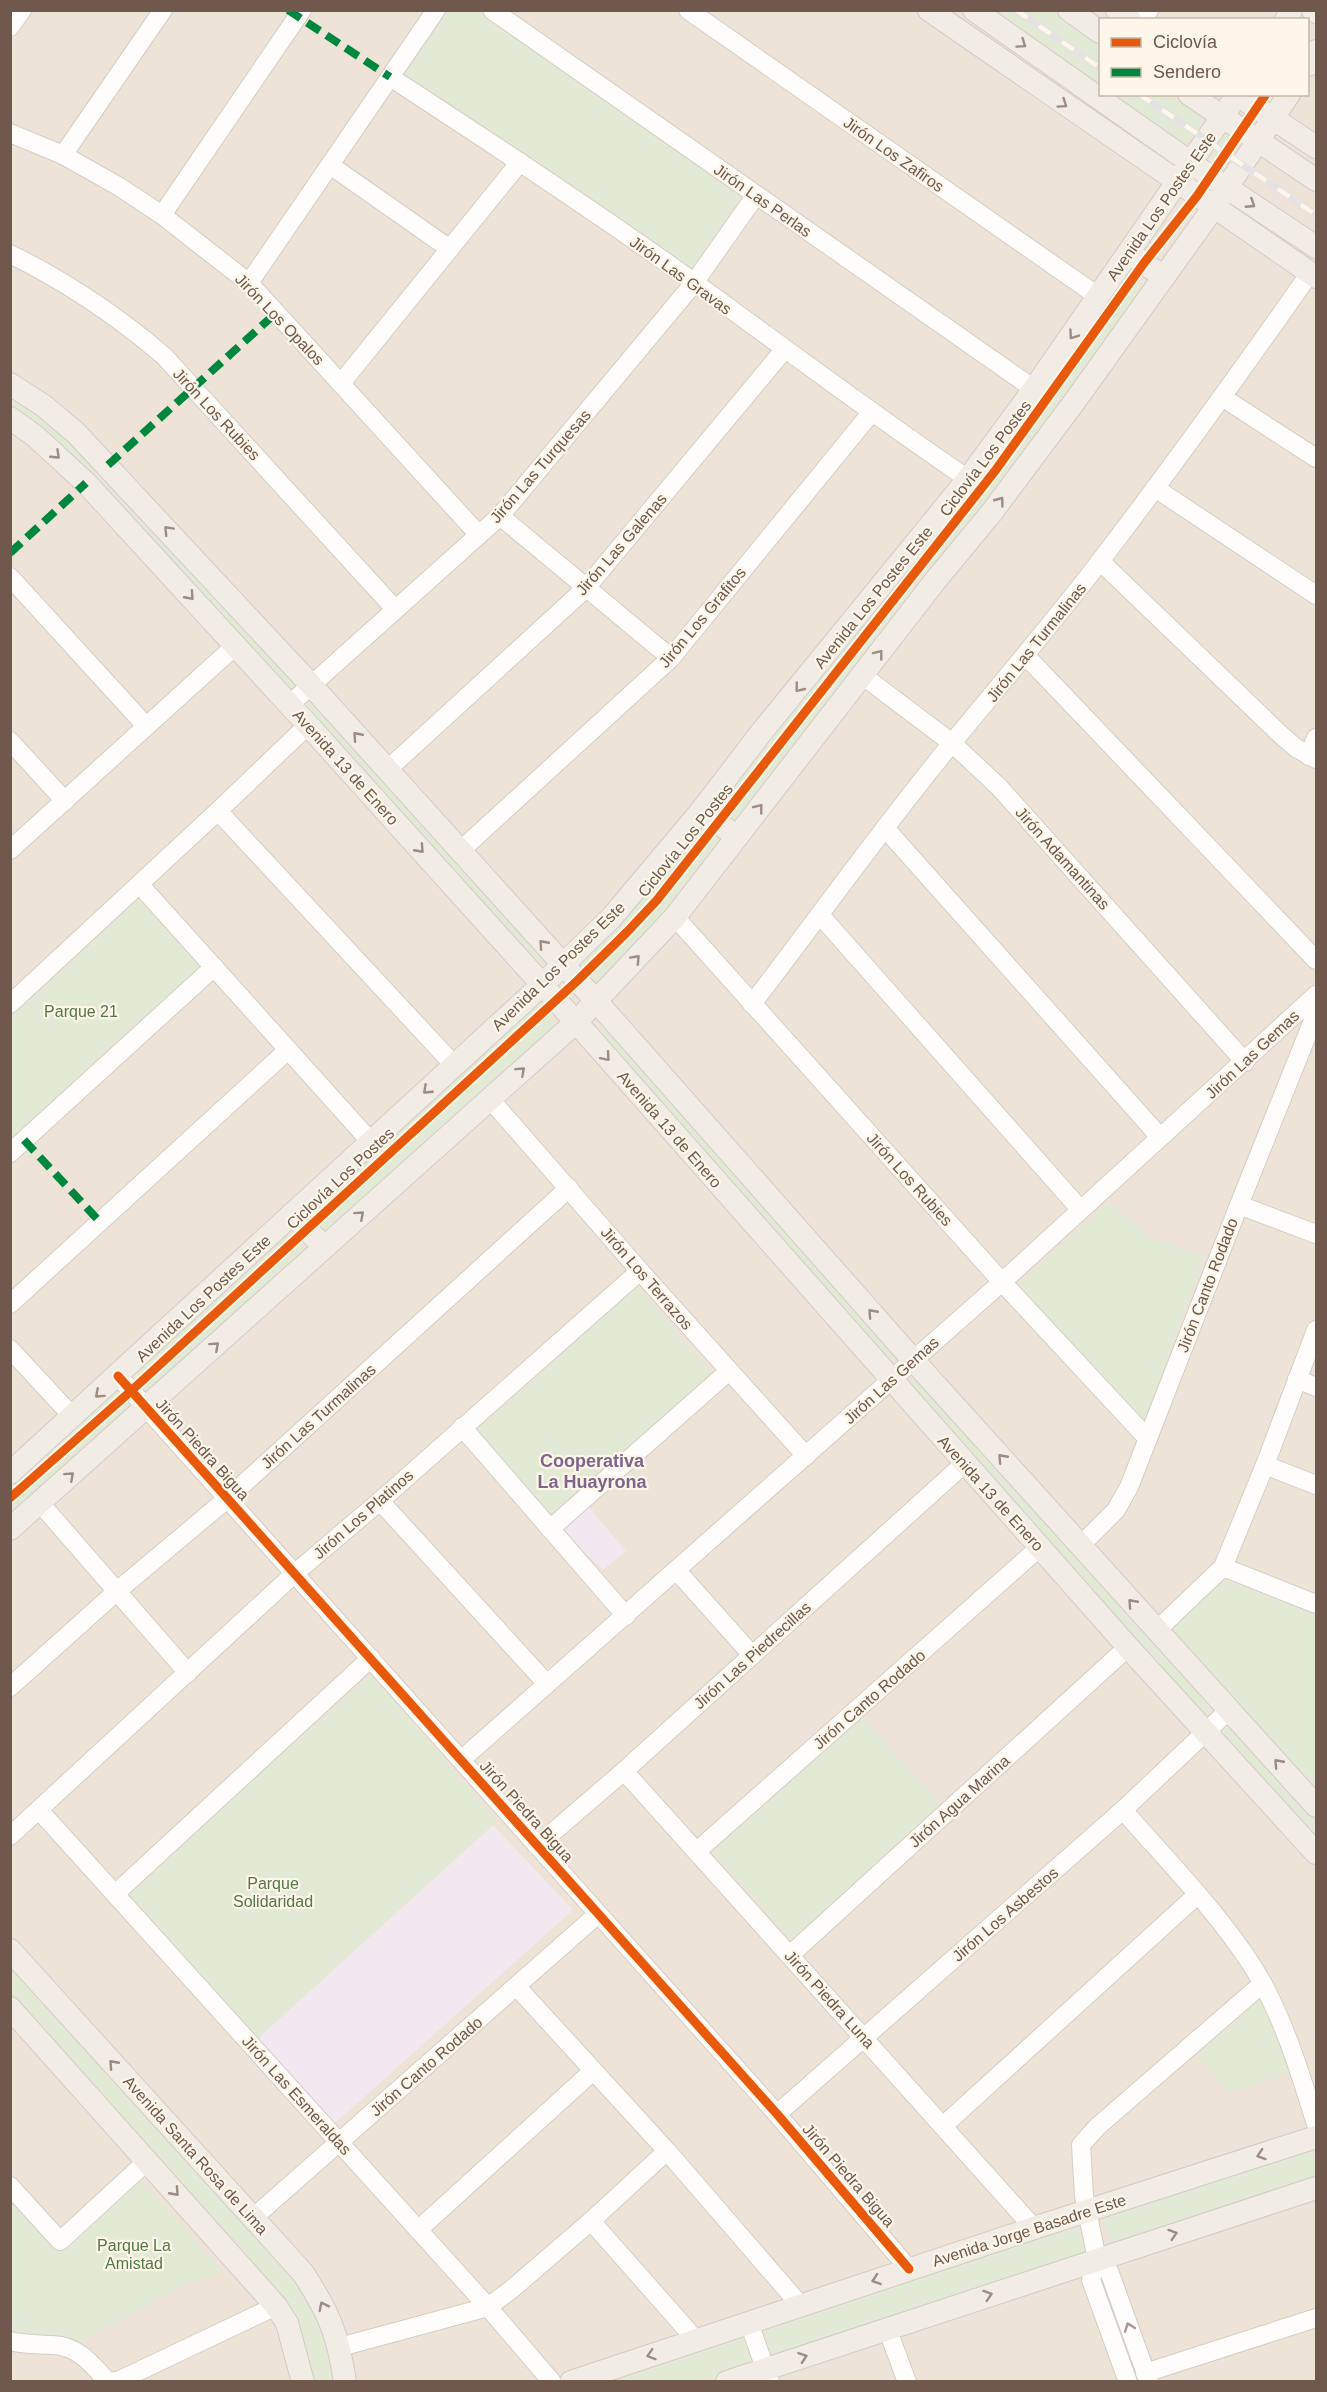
<svg xmlns="http://www.w3.org/2000/svg" width="1327" height="2392" font-family="Arial,sans-serif">
  <style>
    .residential { fill: #eee3d7; fill-rule: evenodd }
    .education { fill: #f1e8f0 }
    .green { fill: #e2ead5 }
    .lines { fill: none; stroke-linecap: round; stroke-linejoin: round }
    .minor-casing { stroke: #d4cdc7; stroke-width: 20 }
    .major-casing { stroke: #d3cbc6; stroke-width: 24 }
    .minor { stroke: #fefdfc; stroke-width: 18 }
    .major { stroke: #f1ece5; stroke-width: 22 }
    .rail-casing { stroke: #e4e2e4; stroke-width: 7 }
    .rail { stroke: #fdf6e9; stroke-width: 4.5; stroke-dasharray: 14; stroke-linecap: butt }
    .quiet { stroke: #00873e; stroke-width: 8; stroke-dasharray: 15 8; stroke-linecap: butt }
    .cycleway-casing { stroke: #fdf6e9; stroke-width: 13 }
    .cycleway { stroke: #e8590c; stroke-width: 9 }
    .oneway { stroke: #9d8c82 }
    .oneway2 { stroke: #a99b92 }
    .labels { text-anchor: middle; stroke-width: 4.5; stroke-linejoin: round; paint-order: stroke }
    .street-label { font-size: 16px; fill: #70594c; stroke: #fdf6e9 }
    .park-label { font-size: 16px; fill: #567a47; stroke: #fdf6e9 }
    .neighbourhood-label { font-size: 18px; font-weight: bold; fill: #7f648c; stroke: #fdf6e9 }
  </style>
  <rect width="100%" height="100%" fill="#f5f0e9"/>
  <path class="residential" d="M11 11H1316V2381H11ZM1100 20H1308V94H1100Z"/>
  <g class="education">
    <polygon points="589,1507 626,1551 603,1570 562,1531"/>
    <polygon points="493,1825 573,1910 334,2124 257,2039"/>
  </g>
  <g class="green">
    <polygon points="442,11 479,11 744,194 690,271 400,73"/>
    <polygon points="986,11 1056,11 1100,42 1100,90"/>
    <polygon points="1107,95 1176,95 1206,116 1184,147"/>
    <path d="M1226 130 1235 139 1240 153 1227 178C1207 158 1211 150 1226 130Z"/>
    <polygon points="1125,274 1144,289 1065,407 940,563 932,565 925,559 923,550"/>
    <polygon points="10,390 50,417 545,956 538,963 11,412"/>
    <path d="M899 578 918 592 740 822C729 819 724 815 720 804L769 739Z"/>
    <polygon points="704,829 718,841 719,849 602,990 578,961 693,831"/>
    <polygon points="138,893 205,966 11,1143 11,1008"/>
    <polygon points="539,1006 554,1020 555,1030 331,1231 320,1232 307,1219 308,1210 527,1007"/>
    <polygon points="608,1026 895,1356 887,1363 598,1032"/>
    <polygon points="1112,1203 1151,1239 1205,1255 1144,1423 1015,1288 1107,1204"/>
    <polygon points="289,1233 302,1244 303,1255 155,1390 145,1390 134,1379 134,1370 281,1234"/>
    <polygon points="637,1287 714,1376 554,1519 475,1431"/>
    <polygon points="916,1378 1212,1705 1206,1713 1199,1714 908,1386"/>
    <polygon points="119,1390 130,1400 131,1410 11,1517 10,1482 110,1392"/>
    <polygon points="1221,1577 1316,1616 1316,1781 1312,1785 1164,1632"/>
    <polygon points="371,1675 497,1821 257,2039 122,1895"/>
    <polygon points="861,1717 944,1807 793,1941 710,1851"/>
    <polygon points="1229,1724 1316,1818 1316,1844 1221,1732"/>
    <polygon points="10,1960 311,2297 338,2381 309,2381 301,2343 11,1999"/>
    <polygon points="1260,1997 1280,2033 1290,2073 1228,2093 1196,2052"/>
    <polygon points="1316,2146 1316,2181 1111,2244 1103,2221 1108,2215"/>
    <polygon points="140,2178 223,2272 190,2283 77,2343 11,2336 10,2211 17,2205 61,2251"/>
    <polygon points="1080,2223 1090,2257 772,2362 758,2326"/>
    <polygon points="744,2331 757,2365 707,2381 589,2382"/>
  </g>
  <g class="lines">
    <defs>
      <g id="minor">
        <polyline points="492,10 1034,389"/>
        <polyline points="688,10 1099,297"/>
        <polyline points="1143,20 1149,10"/>
        <polyline points="10,27 22,10"/>
        <path d="M390 77C493 144 595 211 695 283 786 349 875 416 968 479"/>
        <polyline points="10,133 63,155 118,186 162,215 249,283 479,535"/>
        <polyline points="63,155 163,10"/>
        <polyline points="330,165 450,249"/>
        <polyline points="162,215 302,10"/>
        <path d="M10 254C67 282 116 315 164 356L395 609"/>
        <polyline points="249,283 436,10"/>
        <polyline points="342,382 520,162"/>
        <polyline points="1222,397 1316,458"/>
        <polyline points="1155,488 1316,595"/>
        <polyline points="500,516 671,658"/>
        <polyline points="1100,561 1281,735 1296,748 1316,759"/>
        <polyline points="10,577 146,726"/>
        <polyline points="1026,656 1316,960"/>
        <polyline points="862,675 952,743 999,787 1245,1062"/>
        <polyline points="289,705 500,516 694,283 756,195"/>
        <polyline points="10,741 65,801"/>
        <polyline points="1309,756 1316,738"/>
        <polyline points="387,770 586,588 784,350"/>
        <polyline points="218,811 454,1065"/>
        <polyline points="885,828 1160,1137"/>
        <polyline points="10,850 235,646"/>
        <polyline points="460,851 671,658 871,413"/>
        <polyline points="140,885 371,1142"/>
        <polyline points="820,915 1080,1209"/>
        <polyline points="675,917 1002,1282 1148,1439"/>
        <polyline points="10,1004 218,811 308,725"/>
        <path d="M752 1004C819 917 882 828 952 743 1002 682 1053 623 1101 560 1173 466 1242 370 1310 273"/>
        <polyline points="490,1099 640,1271 806,1456"/>
        <polyline points="10,1153 214,967"/>
        <polyline points="1239,1205 1316,1234"/>
        <polyline points="10,1304 288,1050"/>
        <polyline points="10,1349 73,1417"/>
        <polyline points="118,1376 777,2114 909,2269"/>
        <polyline points="1297,1379 1316,1387"/>
        <polyline points="462,1427 626,1616"/>
        <polyline points="1265,1465 1316,1485"/>
        <polyline points="380,1501 547,1684"/>
        <polyline points="40,1503 188,1673"/>
        <polyline points="550,1529 729,1371"/>
        <polyline points="1080,1546 1116,1510 1129,1487 1239,1205 1316,1013"/>
        <polyline points="1223,1567 1316,1604"/>
        <polyline points="677,1571 752,1655"/>
        <polyline points="1157,1630 1223,1567 1265,1465 1316,1330"/>
        <polyline points="10,1687 116,1592 228,1498 569,1188"/>
        <polyline points="461,1760 1002,1282 1316,995"/>
        <polyline points="624,1771 1034,2228"/>
        <polyline points="39,1810 488,2307 552,2382"/>
        <path d="M1123 1810C1169 1863 1229 1923 1263 1984 1287 2029 1301 2076 1316 2124"/>
        <polyline points="10,1836 294,1574 380,1501 640,1271"/>
        <polyline points="537,1846 624,1771 965,1463"/>
        <polyline points="697,1851 1040,1547"/>
        <polyline points="116,1893 371,1658"/>
        <polyline points="790,1955 1128,1647"/>
        <polyline points="517,1987 667,2151 801,2306"/>
        <polyline points="777,2114 1123,1810 1229,1710"/>
        <polyline points="943,2126 1197,1895"/>
        <polyline points="10,2186 60,2241 147,2161"/>
        <polyline points="253,2218 598,1914"/>
        <polyline points="591,2221 696,2340"/>
        <polyline points="418,2230 593,2071"/>
        <polyline points="1097,2259 1109,2271 1149,2382"/>
        <polyline points="749,2323 770,2382"/>
        <polyline points="887,2328 907,2382"/>
        <path d="M10 2341C25 2345 38 2344 53 2345 78 2346 92 2364 107 2381"/>
        <polyline points="340,2347 488,2307 512,2289 591,2221 667,2151"/>
        <polyline points="1145,2373 1316,2318"/>
        <polyline points="106,2382 118,2381 276,2306"/>
        <polyline points="1128,2382 1091,2280 1097,2259 1084,2196 1081,2145 1097,2127 1262,1984"/>
      </g>
      <g id="major">
        <polyline points="929,10 1316,277"/>
        <polyline points="974,10 1211,177 1316,247"/>
        <polyline points="1069,10 1100,32"/>
        <polyline points="1117,10 1130,20"/>
        <polyline points="1313,10 1316,12"/>
        <polyline points="1286,20 1291,10"/>
        <polyline points="1308,65 1316,51"/>
        <polyline points="1189,94 1316,180"/>
        <polyline points="1236,94 1316,147"/>
        <polyline points="1129,253 1164,277"/>
        <polyline points="10,384 44,406 76,433 311,685 597,1002 914,1361 1316,1806"/>
        <polyline points="10,418 35,436 86,483 308,725 576,1022 1128,1647 1316,1853"/>
        <polyline points="702,810 737,837"/>
        <polyline points="292,1214 324,1247"/>
        <polyline points="10,1473 542,985 612,917 702,810 760,734 968,479 1034,389 1238,94"/>
        <polyline points="10,1529 576,1022 675,917 935,581 992,512 1075,401 1214,207 1289,94"/>
        <path d="M10 1950 303 2273C329 2313 338 2334 345 2382"/>
        <polyline points="10,2008 276,2306 287,2323 303,2382"/>
        <polyline points="571,2382 1034,2228 1316,2137"/>
        <polyline points="727,2382 1316,2188"/>
      </g>
    </defs>
    <use href="#minor" class="minor-casing"/>
    <use href="#major" class="major-casing"/>
    <use href="#minor" class="minor"/>
    <use href="#major" class="major"/>
    <defs>
      <g id="rail">
        <polyline points="1016,10 1100,68"/>
        <polyline points="1139,94 1316,215"/>
      </g>
    </defs>
    <use href="#rail" class="rail-casing"/>
    <use href="#rail" class="rail"/>
    <g class="quiet">
      <polyline points="288,10 390,77"/>
      <polyline points="108,465 277,312"/>
      <polyline points="10,553 86,483"/>
      <polyline points="24,1140 100,1222"/>
    </g>
    <defs>
      <g id="cycleway">
        <polyline points="118,1376 777,2114 909,2269"/>
        <polyline points="10,1498 131,1391 577,981 627,932 657,900 995,471 1144,263 1197,196 1266,94"/>
      </g>
    </defs>
    <use href="#cycleway" class="cycleway-casing"/>
    <use href="#cycleway" class="cycleway"/>
  </g>
  <defs><path id="oneway-chevron" d="M-2-3.5L2.5 0L-2 3.5" fill="none" stroke-width="1.6" stroke-linecap="round" stroke-linejoin="round" transform="scale(1.5)"/></defs>
  <g class="oneway">
    <use href="#oneway-chevron" transform="translate(1022 44) rotate(35)"/>
    <use href="#oneway-chevron" transform="translate(1063 104) rotate(35)"/>
    <use href="#oneway-chevron" transform="translate(1251 204) rotate(33)"/>
    <use href="#oneway-chevron" transform="translate(1073 335) rotate(125)"/>
    <use href="#oneway-chevron" transform="translate(56 455) rotate(43)"/>
    <use href="#oneway-chevron" transform="translate(1000 501) rotate(-53)"/>
    <use href="#oneway-chevron" transform="translate(168 530) rotate(-133)"/>
    <use href="#oneway-chevron" transform="translate(190 596) rotate(48)"/>
    <use href="#oneway-chevron" transform="translate(879 654) rotate(-52)"/>
    <use href="#oneway-chevron" transform="translate(799 688) rotate(129)"/>
    <use href="#oneway-chevron" transform="translate(357 736) rotate(-132)"/>
    <use href="#oneway-chevron" transform="translate(759 808) rotate(-52)"/>
    <use href="#oneway-chevron" transform="translate(420 849) rotate(48)"/>
    <use href="#oneway-chevron" transform="translate(543 944) rotate(-132)"/>
    <use href="#oneway-chevron" transform="translate(636 959) rotate(-47)"/>
    <use href="#oneway-chevron" transform="translate(606 1057) rotate(49)"/>
    <use href="#oneway-chevron" transform="translate(521 1071) rotate(-42)"/>
    <use href="#oneway-chevron" transform="translate(427 1090) rotate(137)"/>
    <use href="#oneway-chevron" transform="translate(360 1215) rotate(-42)"/>
    <use href="#oneway-chevron" transform="translate(872 1313) rotate(-132)"/>
    <use href="#oneway-chevron" transform="translate(215 1346) rotate(-42)"/>
    <use href="#oneway-chevron" transform="translate(99 1394) rotate(138)"/>
    <use href="#oneway-chevron" transform="translate(1002 1458) rotate(-132)"/>
    <use href="#oneway-chevron" transform="translate(70 1476) rotate(-42)"/>
    <use href="#oneway-chevron" transform="translate(1132 1603) rotate(-132)"/>
    <use href="#oneway-chevron" transform="translate(1278 1763) rotate(-132)"/>
    <use href="#oneway-chevron" transform="translate(113 2064) rotate(-132)"/>
    <use href="#oneway-chevron" transform="translate(1261 2155) rotate(162)"/>
    <use href="#oneway-chevron" transform="translate(175 2192) rotate(48)"/>
    <use href="#oneway-chevron" transform="translate(1173 2234) rotate(-18)"/>
    <use href="#oneway-chevron" transform="translate(876 2280) rotate(161)"/>
    <use href="#oneway-chevron" transform="translate(988 2295) rotate(-18)"/>
    <use href="#oneway-chevron" transform="translate(323 2306) rotate(-117)"/>
    <use href="#oneway-chevron" transform="translate(651 2355) rotate(162)"/>
    <use href="#oneway-chevron" transform="translate(803 2357) rotate(-19)"/>
  </g>
  <use class="oneway2" href="#oneway-chevron" transform="translate(1129 2327) rotate(-110)"/>
  <g class="labels">
    <g class="street-label">
      <text transform="translate(894 154) rotate(35)" y="6">Jirón Los Zafiros</text>
      <text transform="translate(763 200) rotate(35)" y="6">Jirón Las Perlas</text>
      <text transform="translate(1161 206) rotate(-55)" y="6">Avenida Los Postes Este</text>
      <text transform="translate(681 275) rotate(36)" y="6">Jirón Las Gravas</text>
      <text transform="translate(280 319) rotate(46)" y="6">Jirón Los Opalos</text>
      <text transform="translate(217 414) rotate(47)" y="6">Jirón Los Rubies</text>
      <text transform="translate(985 458) rotate(-53)" y="6">Ciclovía Los Postes</text>
      <text transform="translate(540 466) rotate(-49)" y="6">Jirón Las Turquesas</text>
      <text transform="translate(621 544) rotate(-49)" y="6">Jirón Las Galenas</text>
      <text transform="translate(873 597) rotate(-51)" y="6">Avenida Los Postes Este</text>
      <text transform="translate(702 617) rotate(-50)" y="6">Jirón Los Grafitos</text>
      <text transform="translate(1036 642) rotate(-51)" y="6">Jirón Las Turmalinas</text>
      <text transform="translate(346 767) rotate(48)" y="6">Avenida 13 de Enero</text>
      <text transform="translate(685 840) rotate(-51)" y="6">Ciclovía Los Postes</text>
      <text transform="translate(1063 858) rotate(48)" y="6">Jirón Adamantinas</text>
      <text transform="translate(558 966) rotate(-44)" y="6">Avenida Los Postes Este</text>
      <text transform="translate(1252 1054) rotate(-43)" y="6">Jirón Las Gemas</text>
      <text transform="translate(670 1129) rotate(49)" y="6">Avenida 13 de Enero</text>
      <text transform="translate(340 1178) rotate(-43)" y="6">Ciclovía Los Postes</text>
      <text transform="translate(910 1179) rotate(48)" y="6">Jirón Los Rubies</text>
      <text transform="translate(647 1278) rotate(49)" y="6">Jirón Los Terrazos</text>
      <text transform="translate(1207 1285) rotate(-69)" y="6">Jirón Canto Rodado</text>
      <text transform="translate(203 1298) rotate(-43)" y="6">Avenida Los Postes Este</text>
      <text transform="translate(891 1380) rotate(-42)" y="6">Jirón Las Gemas</text>
      <text transform="translate(318 1416) rotate(-42)" y="6">Jirón Las Turmalinas</text>
      <text transform="translate(203 1449) rotate(48)" y="6">Jirón Piedra Bigua</text>
      <text transform="translate(991 1493) rotate(48)" y="6">Avenida 13 de Enero</text>
      <text transform="translate(363 1514) rotate(-41)" y="6">Jirón Los Platinos</text>
      <text transform="translate(752 1655) rotate(-42)" y="6">Jirón Las Piedrecillas</text>
      <text transform="translate(869 1699) rotate(-41)" y="6">Jirón Canto Rodado</text>
      <text transform="translate(959 1801) rotate(-42)" y="6">Jirón Agua Marina</text>
      <text transform="translate(527 1811) rotate(48)" y="6">Jirón Piedra Bigua</text>
      <text transform="translate(1005 1914) rotate(-41)" y="6">Jirón Los Asbestos</text>
      <text transform="translate(830 1999) rotate(48)" y="6">Jirón Piedra Luna</text>
      <text transform="translate(426 2066) rotate(-41)" y="6">Jirón Canto Rodado</text>
      <text transform="translate(297 2095) rotate(48)" y="6">Jirón Las Esmeraldas</text>
      <text transform="translate(196 2155) rotate(48)" y="6">Avenida Santa Rosa de Lima</text>
      <text transform="translate(849 2175) rotate(49)" y="6">Jirón Piedra Bigua</text>
      <text transform="translate(1029 2230) rotate(-18)" y="6">Avenida Jorge Basadre Este</text>
    </g>
    <g class="park-label">
      <text x="81" y="1017">Parque 21</text>
      <text x="273" y="1889">Parque<tspan x="273" dy="18">Solidaridad</tspan></text>
      <text x="134" y="2251">Parque La<tspan x="134" dy="18">Amistad</tspan></text>
    </g>
    <g class="neighbourhood-label">
      <text x="592" y="1467">Cooperativa<tspan x="592" dy="21">La Huayrona</tspan></text>
    </g>
  </g>
  <rect width="1327" height="2392" fill="none" stroke="#70594c" stroke-width="24"/>
  <rect x="1099" y="18" width="210" height="78" fill="#fdf6e9" stroke="#c5b7aa" stroke-width="1.5"/>
  <rect x="1111" y="38" width="30" height="9" fill="#e8590c" stroke="#c5b7aa" stroke-width="1.5"/>
  <text x="1153" y="48" font-size="18" fill="#70594c">Ciclovía</text>
  <rect x="1111" y="68" width="30" height="9" fill="#00873e" stroke="#c5b7aa" stroke-width="1.5"/>
  <text x="1153" y="78" font-size="18" fill="#70594c">Sendero</text>
</svg>
